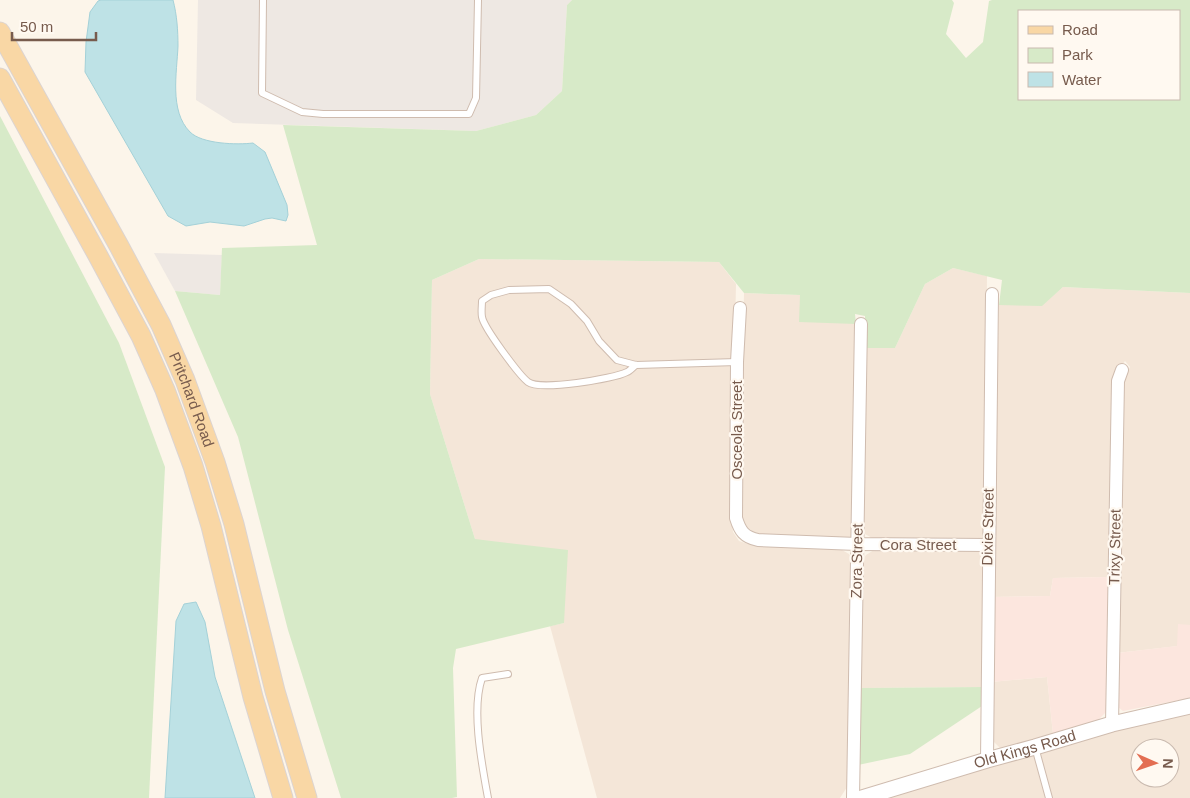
<svg xmlns="http://www.w3.org/2000/svg" width="1190" height="798" font-family="Arial,sans-serif">
  <style>
    .residential { fill: #f4e6d8; fill-rule: evenodd }
    .commercial { fill: #fce6de }
    .industrial { fill: #eee8e3 }
    .green { fill: #d7eac8; fill-rule: evenodd }
    .water { fill: #bee2e6; stroke: #a4d1d8 }
    .lines { fill: none; stroke-linecap: round; stroke-linejoin: round }
    .service-casing { stroke: #cfbcaf; stroke-width: 8 }
    .minor-casing { stroke: #cfbcaf; stroke-width: 14 }
    .tertiary-casing { stroke: #cfbcaf; stroke-width: 17 }
    .primary-casing { stroke: #dcd4d1; stroke-width: 21 }
    .service { stroke: #fff; stroke-width: 6 }
    .minor { stroke: #fff; stroke-width: 12 }
    .tertiary { stroke: #fff; stroke-width: 15 }
    .primary { stroke: #f9d7a5; stroke-width: 19 }
    .labels { text-anchor: middle; stroke-width: 4.5; stroke-linejoin: round; paint-order: stroke }
    .street-label { font-size: 15px; fill: #775b4d; stroke: #fff9f1 }
  </style>
  <rect width="100%" height="100%" fill="#fcf5ea"/>
  <g class="residential">
    <polygon points="479,259 719,262 736,284 731,513 733,532 739,541 748,544 830,547 842,550 849,554 853,561 849,784 840,798 597,798 550,626 564,623 475,539 430,394 432,280"/>
    <polygon points="953,268 987,276 984,534 982,539 872,538 865,534 862,528 865,348 895,348 925,284"/>
    <polygon points="1063,287 1190,293 1190,625 1178,625 1178,646 1117,653 1122,382 1130,367 1125,361 1116,373 1109,577 1053,578 1050,596 992,597 999,305 1042,305"/>
    <polygon points="744,293 800,295 856,324 853,533 851,538 768,536 753,532 744,524 739,513"/>
    <polygon points="874,550 975,550 981,552 984,558 983,687 859,688 861,563 866,555"/>
    <polygon points="1047,677 1053,734 1002,750 992,740 991,682"/>
    <path d="M1190 713V798H884L969 772 1148 721ZM1140 748H1170V778H1140Z"/>
  </g>
  <g class="commercial">
    <polygon points="1109,577 1107,711 1098,720 1053,734 1047,677 991,682 992,597 1050,596 1053,578"/>
    <polygon points="1178,624 1190,625 1190,698 1123,711 1117,706 1117,653 1177,646"/>
  </g>
  <g class="industrial">
    <polygon points="198,0 572,0 567,5 562,91 536,115 476,131 233,123 196,100"/>
    <polygon points="154,253 222,255 220,295 175,291"/>
  </g>
  <g class="green">
    <path d="M572 0H952L954 3 946 34 966 58 983 42 989 1 992 0H1190V293L1063 287 1042 306 999 305 1002 280 953 268 925 284 895 348H865V316L855 314 856 324 799 322 800 295 744 293 719 262 479 259 432 280 430 394 475 539 568 550 564 623 456 649 453 668 457 797 452 798H341L288 630 238 437 175 291 220 295 222 248 317 245 283 125 476 131 536 115 562 91 567 5ZM1019 11H1179V99H1019Z"/>
    <polygon points="0,116 119,343 165,467 149,798 0,798"/>
    <polygon points="983,687 982,706 910,754 858,765 859,688"/>
  </g>
  <g class="water">
    <path d="M101 0H173C177 15 178 31 178 46 177 72 169 111 190 132 202 144 237 145 253 143L265 152 287 205 288 215 286 221 272 218 265 219 244 226 210 222 186 226 168 216 85 72 86 42 90 12 98 1Z"/>
    <polygon points="196,602 205,622 215,677 255,798 165,798 176,621 184,604"/>
  </g>
  <g class="lines">
    <defs>
      <g id="service">
        <polyline points="263,0 262,93 302,112 323,114 469,114 476,98 478,0"/>
        <path d="M636 365C633 367 630 371 627 372 613 379 540 391 528 382 519 375 484 328 482 317 481 312 482 306 482 301L491 295 509 290 549 289 571 304 587 321 599 341 617 360 636 365 737 362"/>
        <polyline points="1035,747 1049,798"/>
        <path d="M488 798C482 765 471 710 482 678L508 674"/>
      </g>
      <g id="minor">
        <path d="M740 308 737 362 736 518C740 531 744 537 758 540L857 544 988 545"/>
        <polyline points="1112,724 1118,381 1122,370"/>
        <polyline points="987,760 992,294"/>
        <polyline points="853,798 861,324"/>
      </g>
      <g id="tertiary">
        <path id="s1" d="M862 798 987 760 1035 747 1112 724 1190 706"/>
      </g>
      <g id="primary">
        <path id="s2" d="M0 32 119 246 161 325 185 380 215 462 234 524 275 691 307 798"/>
        <polyline points="0,78 97,254 141,336 165,390 193,466 211,526 253,697 283,798"/>
      </g>
    </defs>
    <use href="#service" class="service-casing"/>
    <use href="#minor" class="minor-casing"/>
    <use href="#tertiary" class="tertiary-casing"/>
    <use href="#primary" class="primary-casing"/>
    <use href="#service" class="service"/>
    <use href="#minor" class="minor"/>
    <use href="#tertiary" class="tertiary"/>
    <use href="#primary" class="primary"/>
  </g>
  <g class="labels">
    <g class="street-label">
      <text dy="5" stroke="none"><textPath href="#s2" startOffset="415">Pritchard Road</textPath></text>
      <text transform="translate(737 430) rotate(-90)" y="5">Osceola Street</text>
      <text transform="translate(988 527) rotate(-89)" y="5">Dixie Street</text>
      <text x="918" y="550">Cora Street</text>
      <text transform="translate(1115 547) rotate(-89)" y="5">Trixy Street</text>
      <text transform="translate(857 561) rotate(-89)" y="5">Zora Street</text>
      <text dy="5" stroke="none"><textPath href="#s1" startOffset="170">Old Kings Road</textPath></text>
    </g>
  </g>
  <rect x="1018" y="10" width="162" height="90" fill="#fff9f1" stroke="#c9baaf"/>
  <rect x="1028" y="26" width="25" height="8" fill="#f9d7a5" stroke="#c9baaf"/>
  <text x="1062" y="35" font-size="15" fill="#775b4d">Road</text>
  <rect x="1028" y="48" width="25" height="15" fill="#d7eac8" stroke="#c9baaf"/>
  <text x="1062" y="60" font-size="15" fill="#775b4d">Park</text>
  <rect x="1028" y="72" width="25" height="15" fill="#bee2e6" stroke="#c9baaf"/>
  <text x="1062" y="85" font-size="15" fill="#775b4d">Water</text>
  <g transform="translate(1155 763) rotate(92)"><circle r="24" fill="#fff9f1" stroke="#c9baaf"/>
  <path d="M0-4L9 19L0 12L-9 19Z" fill="#e36e52"/>
  <text y="-8" font-size="14" font-weight="bold" text-anchor="middle" fill="#775b4d">N</text>
  </g>
  <path d="M12 32v8h84v-8" fill="none" stroke="#775b4d" stroke-width="2.5"/>
  <text x="20" y="32" font-size="15" fill="#775b4d" stroke="#fff9f1" stroke-width="4" paint-order="stroke">50 m</text>
</svg>
